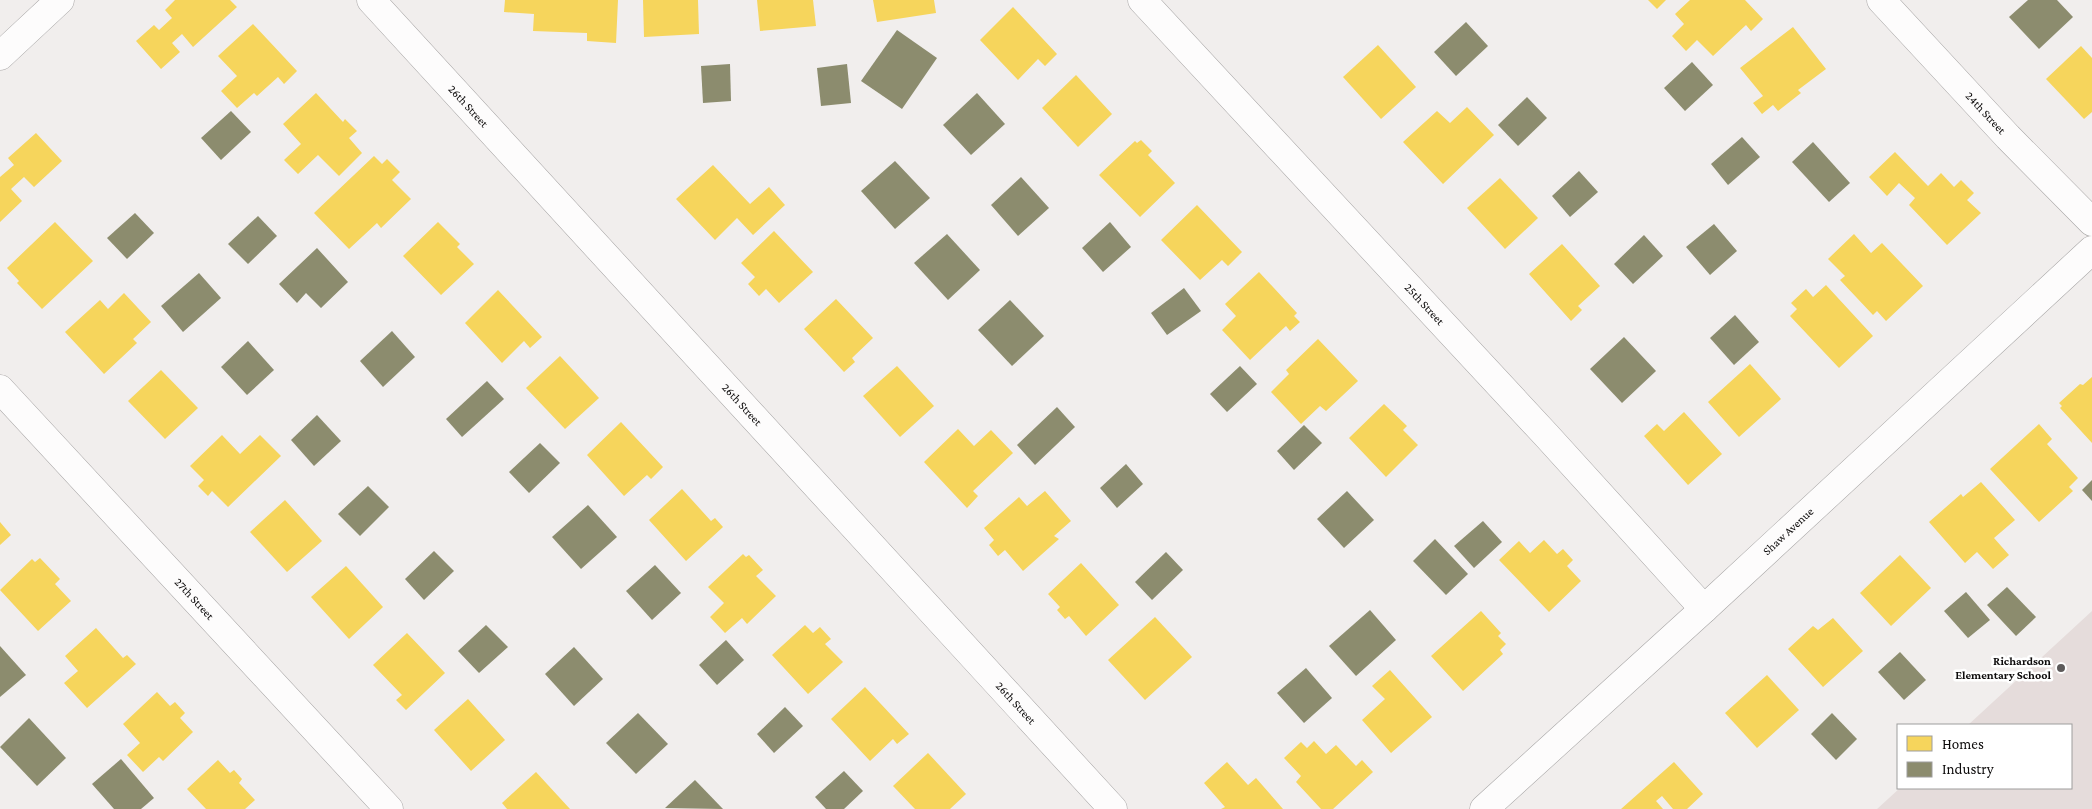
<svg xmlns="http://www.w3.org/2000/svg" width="2092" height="809" font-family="'Crimson Pro',serif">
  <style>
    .built { fill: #e5dcdb }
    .homes { fill: #f6d55c }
    .industry { fill: #8c8c6e }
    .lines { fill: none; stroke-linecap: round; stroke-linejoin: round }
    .street-casing { stroke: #a6a4a4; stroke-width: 29 }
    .street { stroke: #fdfcfc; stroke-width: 28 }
    .poi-dot { fill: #5d5a5a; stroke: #fff; stroke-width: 2 }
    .labels { text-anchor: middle; stroke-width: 5; stroke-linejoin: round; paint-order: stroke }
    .street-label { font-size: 12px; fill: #0d0b0b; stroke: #fff }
    .poi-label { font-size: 12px; font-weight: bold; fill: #0d0b0b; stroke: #fff; text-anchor: end }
  </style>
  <rect width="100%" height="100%" fill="#f1eeed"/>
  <polygon class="built" points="2092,611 2092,809 1877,809 1900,788 2071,788 2071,725 1968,725"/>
  <g class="homes">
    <polygon points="175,0 230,0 237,7 193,47 182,34 172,43 180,52 161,69 136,41 154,25 159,30 172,18 165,10"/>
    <polygon points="505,0 618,0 616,43 587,41 587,33 533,31 534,14 504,12"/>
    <polygon points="643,0 698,0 699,34 644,37"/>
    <polygon points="757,0 813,0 816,26 760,31"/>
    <polygon points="873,0 934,0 936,13 877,22"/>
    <polygon points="1648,0 1666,0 1657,9"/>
    <polygon points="1690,0 1745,0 1763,19 1751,31 1746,25 1713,56 1697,40 1686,51 1672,36 1684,24 1675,14"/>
    <polygon points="1013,7 1057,54 1045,66 1038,59 1018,80 980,40"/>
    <polygon points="253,24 297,71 284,84 278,77 257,96 254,93 237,108 221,91 237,76 218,56"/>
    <polygon points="1793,27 1826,69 1798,90 1801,93 1778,111 1773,105 1762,114 1753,103 1763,96 1740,68"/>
    <polygon points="1378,45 1416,87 1381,119 1343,77"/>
    <polygon points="2081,46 2092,58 2092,112 2084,119 2046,79"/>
    <polygon points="1076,75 1112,114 1078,147 1042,108"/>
    <polygon points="316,93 343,122 345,119 357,131 349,138 362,153 339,176 318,155 298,174 284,160 301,144 283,124"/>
    <polygon points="1467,107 1494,135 1443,184 1403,142 1437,111 1450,123"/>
    <polygon points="36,133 62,161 34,187 24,177 11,189 22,201 0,222 0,177 14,165 8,158"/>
    <polygon points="1141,140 1152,151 1148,155 1175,183 1140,217 1099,175 1135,141 1137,143"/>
    <polygon points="1895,152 1928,186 1941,173 1954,187 1961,180 1974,193 1967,200 1981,213 1947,245 1909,205 1915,198 1899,183 1887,196 1869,177"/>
    <polygon points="374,156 382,164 387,159 400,172 392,180 411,199 381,228 377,223 349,249 314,213"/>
    <polygon points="713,165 750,204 769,187 785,205 753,235 737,218 715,240 676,199"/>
    <polygon points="1500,178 1538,218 1505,249 1467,208"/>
    <polygon points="1197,205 1242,252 1228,266 1222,260 1200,280 1161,240"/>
    <polygon points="55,222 93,261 42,309 17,283 19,281 7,268"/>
    <polygon points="438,222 460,244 457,247 474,264 441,295 403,256"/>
    <polygon points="774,231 813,272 779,303 766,289 759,296 748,284 755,277 741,263"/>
    <polygon points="1854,234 1871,253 1882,243 1923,286 1886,321 1877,311 1873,315 1840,280 1845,276 1828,259"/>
    <polygon points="1562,244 1600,286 1578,306 1582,310 1571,321 1529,274"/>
    <polygon points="1259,272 1297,313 1294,316 1300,322 1290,331 1286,326 1250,360 1222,330 1236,316 1225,304"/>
    <polygon points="1826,285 1873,336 1839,368 1790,316 1797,309 1791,303 1806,289 1813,297"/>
    <polygon points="498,290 542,337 530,348 524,341 502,363 465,323"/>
    <polygon points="124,293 151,322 133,339 137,343 104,374 65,332 100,300 108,309"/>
    <polygon points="836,299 873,338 852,358 855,362 844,372 804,329"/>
    <polygon points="1318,339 1358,381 1326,411 1320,406 1301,424 1271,392 1289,374 1286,370"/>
    <polygon points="560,356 599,398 565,429 526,388"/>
    <polygon points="1750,364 1781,399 1739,437 1708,402"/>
    <polygon points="897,366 934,406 900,437 863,396"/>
    <polygon points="161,370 198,408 165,439 128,401"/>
    <polygon points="2092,377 2092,443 2060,408 2062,406 2059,403 2080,384 2083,385"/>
    <polygon points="1384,404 1407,426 1403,430 1418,445 1386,477 1349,438"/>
    <polygon points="1684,412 1722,454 1688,485 1644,436 1657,424 1664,431"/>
    <polygon points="621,422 663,467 651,479 647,475 624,496 587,455"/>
    <polygon points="2039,424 2052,439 2047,444 2078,478 2069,487 2073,491 2039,522 1990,469"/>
    <polygon points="958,429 974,446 991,430 1013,453 973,491 978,496 967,508 924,462"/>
    <polygon points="222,435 240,454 260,435 281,456 228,507 212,491 208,496 198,486 204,480 190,466"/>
    <polygon points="1981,482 2015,520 1994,538 2009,555 1993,569 1977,552 1965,563 1929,522 1961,494 1963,497"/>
    <polygon points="682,489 711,521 715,518 723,527 686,561 649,520"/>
    <polygon points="1045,491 1071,521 1054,536 1059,539 1023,571 1005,550 998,556 989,545 994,540 984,528 1019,497 1027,506"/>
    <polygon points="285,500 322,541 287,572 250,532"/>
    <polygon points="0,522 11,535 0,545"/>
    <polygon points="1544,540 1557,554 1563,549 1573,560 1567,566 1581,581 1549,612 1499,560 1519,541 1530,553"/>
    <polygon points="743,554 746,557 749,555 763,570 756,576 776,596 747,624 742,618 725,633 710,617 724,603 708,587"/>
    <polygon points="1900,555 1931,588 1891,626 1860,593"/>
    <polygon points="40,558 60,579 55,584 71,601 38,631 0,590 32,559 35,562"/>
    <polygon points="1081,563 1119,605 1086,636 1069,616 1065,619 1057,610 1060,607 1048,594"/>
    <polygon points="346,566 383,607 349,639 311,597"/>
    <polygon points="1481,611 1501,633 1498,636 1506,644 1500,650 1503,654 1463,691 1431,656"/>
    <polygon points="1155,617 1192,657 1145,700 1108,660"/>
    <polygon points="1833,618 1863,651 1823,687 1788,649 1813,626 1818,630"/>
    <polygon points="805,625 813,633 820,627 831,639 825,644 843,662 808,694 772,655"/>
    <polygon points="96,628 123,658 127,655 136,664 87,708 64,683 78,671 65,656"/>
    <polygon points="407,633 445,673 406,710 396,700 402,695 373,665"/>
    <polygon points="1390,670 1432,717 1391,753 1362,720 1385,699 1372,686"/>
    <polygon points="1767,675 1799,710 1757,748 1725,713"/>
    <polygon points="865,687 909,734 897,744 893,739 870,761 831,719"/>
    <polygon points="157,692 170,706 175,702 185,713 180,718 193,732 163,761 159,757 143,772 127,755 140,743 123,724"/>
    <polygon points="468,699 505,740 471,771 434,730"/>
    <polygon points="1314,741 1326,754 1336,745 1356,766 1362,760 1373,772 1333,809 1321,809 1296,782 1301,776 1284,758 1301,742 1307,748"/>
    <polygon points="928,753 966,794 950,809 915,809 893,786"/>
    <polygon points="218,760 230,773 234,770 242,779 239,783 255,800 245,809 206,809 187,789"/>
    <polygon points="1227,762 1248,785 1256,778 1283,809 1221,809 1225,807 1204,783"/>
    <polygon points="1674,762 1703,794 1687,809 1673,809 1662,796 1656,801 1663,809 1621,809"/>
    <polygon points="536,772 570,809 507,809 502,803"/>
  </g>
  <g class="industry">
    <polygon points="2028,0 2057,0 2073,17 2039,49 2009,17"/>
    <polygon points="1466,22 1488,46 1456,76 1434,52"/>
    <polygon points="897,30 937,58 902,109 861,81"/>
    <polygon points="1692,62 1713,85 1685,111 1664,88"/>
    <polygon points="730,64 731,101 703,103 701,66"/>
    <polygon points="847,64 851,103 821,106 817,68"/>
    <polygon points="977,93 1005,124 971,155 943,125"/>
    <polygon points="1527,97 1547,118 1518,146 1498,125"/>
    <polygon points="231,111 251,132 221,160 201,138"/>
    <polygon points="1742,137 1760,157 1728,185 1711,164"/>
    <polygon points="1813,142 1850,183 1829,202 1792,162"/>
    <polygon points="895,161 930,198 895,229 861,191"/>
    <polygon points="1579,171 1598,192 1570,217 1552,196"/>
    <polygon points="1021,177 1049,208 1018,236 991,205"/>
    <polygon points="135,213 154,233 127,259 107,238"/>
    <polygon points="258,216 277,236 248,264 228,244"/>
    <polygon points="1110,222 1131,247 1103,272 1082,248"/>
    <polygon points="1714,224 1737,251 1710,275 1686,247"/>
    <polygon points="947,234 980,270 948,300 914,263"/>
    <polygon points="1644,235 1663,256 1633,284 1614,264"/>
    <polygon points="317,248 348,282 321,308 306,293 297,303 279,284"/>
    <polygon points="199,273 221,298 183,332 161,306"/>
    <polygon points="1184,288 1201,311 1167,335 1151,313"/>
    <polygon points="1010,300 1044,336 1012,366 978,330"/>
    <polygon points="1735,315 1759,342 1734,365 1710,338"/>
    <polygon points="392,331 415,357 383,387 360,361"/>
    <polygon points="1624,337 1656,371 1622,403 1590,369"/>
    <polygon points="248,341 274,370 247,395 221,367"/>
    <polygon points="1240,366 1257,384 1227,412 1210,394"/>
    <polygon points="487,381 504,399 462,437 446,419"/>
    <polygon points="1057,407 1075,427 1035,465 1017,445"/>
    <polygon points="317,415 341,441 314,466 291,440"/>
    <polygon points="1304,425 1322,443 1294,470 1277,451"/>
    <polygon points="540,443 560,463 529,493 509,472"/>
    <polygon points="1126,464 1143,484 1117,508 1100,488"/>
    <polygon points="2092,480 2092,501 2082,490"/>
    <polygon points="368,486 389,507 360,536 338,514"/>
    <polygon points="1347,491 1374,520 1344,548 1317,519"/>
    <polygon points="588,505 617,537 581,569 552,537"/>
    <polygon points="1483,521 1502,542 1474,568 1454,546"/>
    <polygon points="1435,539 1468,574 1446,595 1413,561"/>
    <polygon points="434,551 454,571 424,600 405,579"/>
    <polygon points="1166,552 1183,570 1152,600 1135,582"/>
    <polygon points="655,565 681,593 652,620 626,591"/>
    <polygon points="2007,587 2036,617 2016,636 1987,605"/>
    <polygon points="1966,592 1990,620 1968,638 1944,611"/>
    <polygon points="1370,610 1396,640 1356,676 1329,646"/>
    <polygon points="486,625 508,647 479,673 458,651"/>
    <polygon points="726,640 744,660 717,685 699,665"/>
    <polygon points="0,646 26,675 0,697"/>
    <polygon points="574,647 603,679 574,706 545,674"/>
    <polygon points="1900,652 1926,680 1904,700 1878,672"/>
    <polygon points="1306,668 1332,698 1304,723 1277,693"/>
    <polygon points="785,707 803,726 774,753 757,734"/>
    <polygon points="638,713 668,744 636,774 606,743"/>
    <polygon points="1832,713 1857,739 1836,760 1811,734"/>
    <polygon points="29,718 66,758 37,786 0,747"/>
    <polygon points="121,759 154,798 141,809 114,809 92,784"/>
    <polygon points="844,771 863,791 844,809 826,809 815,797"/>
    <polygon points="695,780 723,809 665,808"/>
  </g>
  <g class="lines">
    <defs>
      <g id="street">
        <path id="s1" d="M371 0 1113 809"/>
        <path id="s2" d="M1142 0 1547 436 1704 609"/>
        <path id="s3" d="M1881 0 2008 137 2092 222"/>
        <polyline points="0,56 60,0"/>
        <path id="s4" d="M0 389 389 809"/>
        <path id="s5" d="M1484 809 1704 609 2092 250"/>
      </g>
    </defs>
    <use href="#street" class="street-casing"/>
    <use href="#street" class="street"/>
  </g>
  <circle class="poi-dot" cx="2061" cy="668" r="5"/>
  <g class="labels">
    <g class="street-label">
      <text dy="4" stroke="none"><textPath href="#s1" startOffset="144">26th Street</textPath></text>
      <text dy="4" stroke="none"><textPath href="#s3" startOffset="154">24th Street</textPath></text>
      <text dy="4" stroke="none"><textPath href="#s2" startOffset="415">25th Street</textPath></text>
      <text dy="4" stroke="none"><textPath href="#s1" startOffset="549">26th Street</textPath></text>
      <text dy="4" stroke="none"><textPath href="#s5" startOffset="412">Shaw Avenue</textPath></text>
      <text dy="4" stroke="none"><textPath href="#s4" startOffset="286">27th Street</textPath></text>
      <text dy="4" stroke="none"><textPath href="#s1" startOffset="954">26th Street</textPath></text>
    </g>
    <g class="poi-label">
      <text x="2051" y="665">Richardson<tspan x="2051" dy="14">Elementary School</tspan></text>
    </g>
  </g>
  <rect x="1897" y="724" width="175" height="65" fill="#ffffff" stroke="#9e9d9d"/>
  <rect x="1907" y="736" width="25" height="15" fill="#f6d55c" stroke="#9e9d9d"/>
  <text x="1942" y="749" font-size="15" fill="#0d0b0b">Homes</text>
  <rect x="1907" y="762" width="25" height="15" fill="#8c8c6e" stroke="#9e9d9d"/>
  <text x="1942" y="774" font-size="15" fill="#0d0b0b">Industry</text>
</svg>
